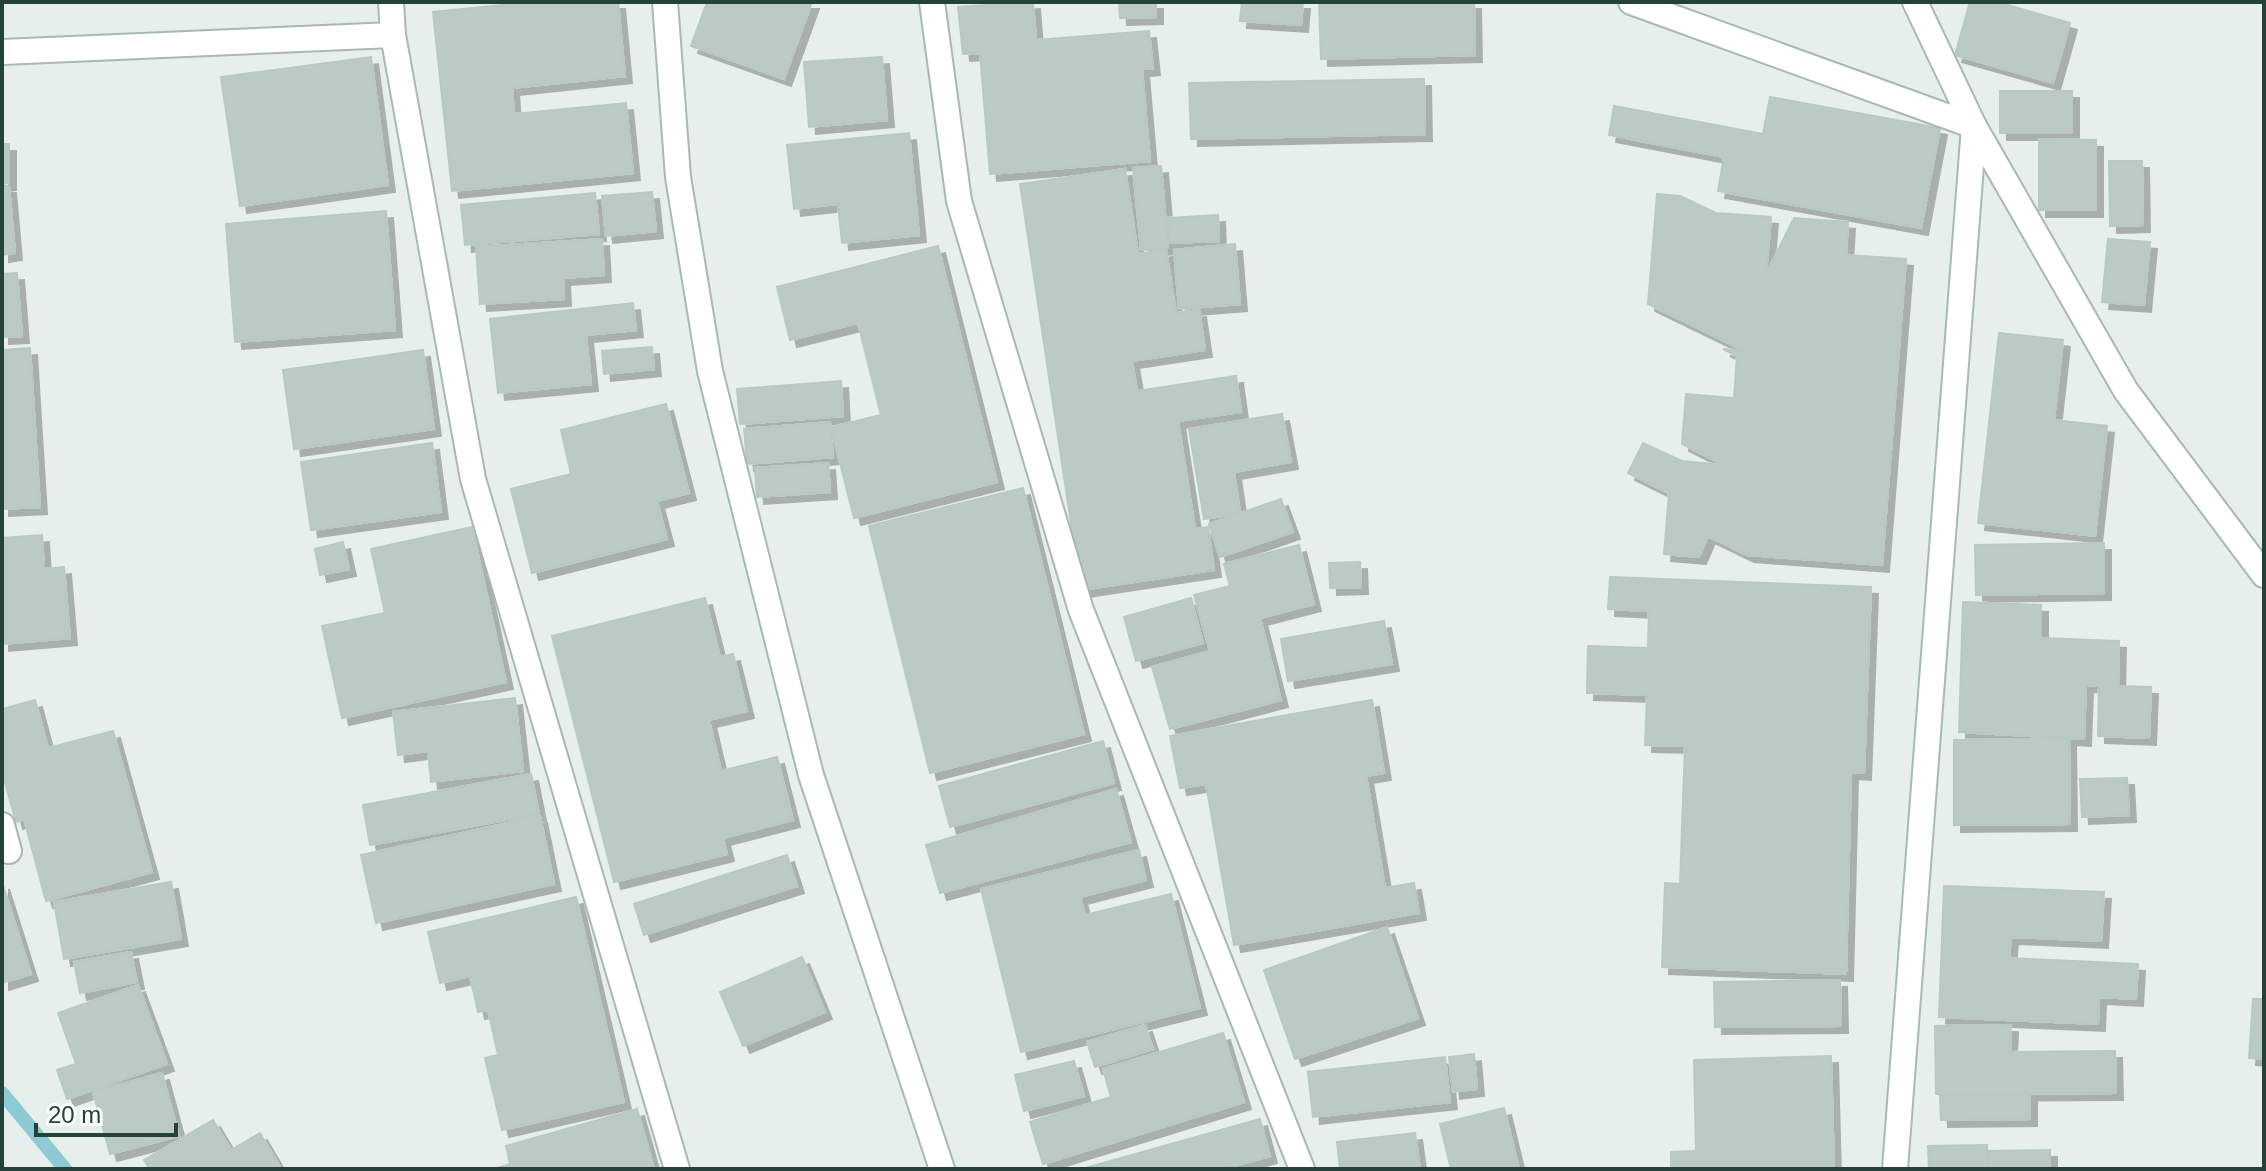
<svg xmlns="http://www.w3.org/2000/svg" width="2266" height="1171" font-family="Arial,sans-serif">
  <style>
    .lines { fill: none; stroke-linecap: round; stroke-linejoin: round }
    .stream { stroke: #8ec9d4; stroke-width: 14 }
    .building { fill: #bbcac4; stroke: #b8c9c2; stroke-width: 2; filter: url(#shadow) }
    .street-casing { stroke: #a8b8b2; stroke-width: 28 }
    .secondary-casing { stroke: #a4bbb3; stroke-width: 28 }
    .street { stroke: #fff; stroke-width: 24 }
    .secondary { stroke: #fff; stroke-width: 24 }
  </style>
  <defs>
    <filter id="shadow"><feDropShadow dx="7" dy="7" stdDeviation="0" flood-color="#0004"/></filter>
  </defs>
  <rect width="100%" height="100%" fill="#e6efeb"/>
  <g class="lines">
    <polyline class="stream" points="2,1093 65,1169"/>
  </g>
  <g class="building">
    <polygon points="533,2 618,2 625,76 512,88 514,114 626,103 633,173 452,191 433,12"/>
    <polygon points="707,2 812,2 784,79 691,46"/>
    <polygon points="1033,2 1036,40 1149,31 1153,68 1142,69 1150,161 990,174 980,53 963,54 958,7"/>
    <polygon points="1119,2 1156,2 1156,17 1120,18"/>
    <polygon points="1242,2 1303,2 1301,25 1240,21"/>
    <polygon points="1319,2 1474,2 1475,55 1321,59"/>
    <polygon points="1970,2 1997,2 2070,23 2053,83 1955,55"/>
    <polygon points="371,57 388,185 240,206 221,77"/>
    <polygon points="882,57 887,120 809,127 804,62"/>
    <polygon points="1424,79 1425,134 1191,139 1189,83"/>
    <rect x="2000" y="91" width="72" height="42"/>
    <polygon points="1770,97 1940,128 1921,228 1718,191 1724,157 1609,135 1614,106 1763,134"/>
    <polygon points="909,133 919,235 842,243 838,204 794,209 787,145"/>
    <polygon points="2039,139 2096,140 2096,210 2039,210"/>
    <polygon points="2,144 9,144 9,183 2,184"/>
    <polygon points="2109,161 2142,161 2143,225 2110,226"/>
    <polygon points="1161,166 1168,247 1141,250 1133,168"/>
    <polygon points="1125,169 1138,254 1166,250 1176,313 1199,310 1205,350 1132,361 1137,391 1236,376 1241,412 1178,421 1195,529 1208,527 1214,570 1081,590 1020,184"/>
    <polygon points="2,186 9,186 15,253 2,255"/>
    <polygon points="652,192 656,231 606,236 602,196"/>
    <polygon points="595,193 599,234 465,245 461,205"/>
    <polygon points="1657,194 1680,196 1716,213 1771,217 1766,274 1794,218 1848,222 1846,255 1906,259 1882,565 1747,555 1708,536 1699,557 1664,554 1669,493 1628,473 1643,443 1682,461 1724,465 1682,444 1686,394 1734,398 1737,356 1723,349 1745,351 1648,304"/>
    <polygon points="386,211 395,330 235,342 226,224"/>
    <polygon points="1218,215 1219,241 1169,243 1168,218"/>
    <polygon points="602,239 604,275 563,278 564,299 480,304 476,247"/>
    <polygon points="2108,239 2150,242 2144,305 2102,302"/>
    <polygon points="1235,244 1240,304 1179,309 1174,250"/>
    <polygon points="938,246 997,482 854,518 831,427 881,415 858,323 790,340 777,287"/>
    <polygon points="17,273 22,336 2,337 2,274"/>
    <polygon points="633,303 636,330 586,335 591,384 498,393 490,319"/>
    <polygon points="1999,333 2063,340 2054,420 2107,426 2095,536 1978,523"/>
    <polygon points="652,347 654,369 604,374 602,351"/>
    <polygon points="30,348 40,507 2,509 2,350"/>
    <polygon points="423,350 434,429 294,449 283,370"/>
    <polygon points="841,381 843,416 740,424 737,389"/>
    <polygon points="666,404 689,493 657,501 667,539 532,573 511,489 571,474 561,430"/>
    <polygon points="1282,414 1291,462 1234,472 1240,513 1204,519 1189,429"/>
    <polygon points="830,422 833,457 747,464 744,429"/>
    <polygon points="432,443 441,512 311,530 301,462"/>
    <polygon points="828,463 830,492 757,497 755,468"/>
    <polygon points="1023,488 1084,734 930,773 869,526"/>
    <polygon points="1281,499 1293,532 1220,557 1209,524"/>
    <polygon points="472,527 506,682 342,718 322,626 385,613 371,549"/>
    <polygon points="42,535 44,569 64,567 70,638 2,644 2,538"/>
    <polygon points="343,542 349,569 320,575 315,549"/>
    <polygon points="2104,543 2104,593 1976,595 1975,545"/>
    <polygon points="1299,545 1314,604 1260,618 1281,700 1170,729 1152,667 1210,651 1194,595 1230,586 1224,564"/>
    <polygon points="1360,562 1361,587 1330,588 1329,563"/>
    <polygon points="1610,577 1871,587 1864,773 1851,772 1846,974 1662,967 1665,883 1680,884 1685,746 1645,745 1647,695 1587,693 1588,646 1648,648 1649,611 1608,609"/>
    <polygon points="705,598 720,657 733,654 747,711 709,720 721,771 777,757 793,820 723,838 727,854 614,882 552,636"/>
    <polygon points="1191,598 1203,643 1136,661 1124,617"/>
    <polygon points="1963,602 2041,605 2041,638 2119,641 2118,686 2151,687 2149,738 2098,736 2099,686 2086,685 2084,739 1959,732"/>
    <polygon points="1384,621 1392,664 1288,681 1281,639"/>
    <polygon points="515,698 523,771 431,782 428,751 398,755 393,712"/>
    <polygon points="35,700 48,748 113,731 152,872 46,901 24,819 16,822 2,772 2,709"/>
    <polygon points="1372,700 1384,773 1366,776 1385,888 1414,883 1419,913 1234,945 1206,784 1180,788 1170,736"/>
    <polygon points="2069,739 2070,824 1954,825 1954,740"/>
    <polygon points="1103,741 1114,783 950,827 939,786"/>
    <polygon points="531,774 539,814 370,845 363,805"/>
    <polygon points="2127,778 2129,815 2082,817 2080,779"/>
    <polygon points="1116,789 1131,842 940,893 926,845"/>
    <polygon points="540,816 554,884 376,923 361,855"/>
    <polygon points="1139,850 1146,880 1080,897 1085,915 1171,894 1200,1008 1021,1052 981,889"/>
    <polygon points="787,855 797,886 644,935 634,904"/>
    <polygon points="2,882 31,974 2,983"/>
    <polygon points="171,882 181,939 64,959 54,902"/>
    <polygon points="1944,886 2104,892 2101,941 2011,937 2009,958 2138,964 2136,999 2099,997 2098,1024 1939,1017"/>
    <polygon points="576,897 624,1102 502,1130 485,1058 498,1055 488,1010 478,1012 470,976 440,983 428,932"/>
    <polygon points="1387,927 1418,1018 1295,1059 1264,970"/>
    <polygon points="131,952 137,982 80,993 74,962"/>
    <polygon points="802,957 825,1012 743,1046 720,992"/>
    <polygon points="1840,980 1841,1026 1715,1027 1714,982"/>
    <polygon points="138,985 167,1064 67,1099 57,1070 76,1064 58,1013"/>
    <polygon points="2253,999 2264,999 2264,1059 2249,1058"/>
    <polygon points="1145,1025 1153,1049 1095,1067 1087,1042"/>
    <polygon points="2011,1025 2010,1052 2115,1051 2116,1093 1936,1094 1935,1026"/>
    <polygon points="1223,1033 1244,1102 1043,1164 1030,1122 1111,1097 1103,1069"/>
    <polygon points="1474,1054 1477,1089 1453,1092 1449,1057"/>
    <polygon points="1831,1056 1834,1169 1671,1169 1671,1152 1696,1151 1694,1060"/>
    <polygon points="1445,1057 1450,1102 1313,1117 1308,1072"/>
    <polygon points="1074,1061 1084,1096 1024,1111 1015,1075"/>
    <polygon points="162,1073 179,1136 110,1154 93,1092"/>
    <polygon points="1940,1095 2030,1095 2030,1119 1941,1120"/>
    <polygon points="1504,1108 1519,1169 1451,1169 1440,1124"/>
    <polygon points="637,1109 654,1169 494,1169 510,1164 506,1146"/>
    <polygon points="1260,1119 1270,1156 1223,1169 1082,1169"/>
    <polygon points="213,1120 231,1150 260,1133 281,1169 150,1169 144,1160"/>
    <polygon points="1415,1133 1420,1169 1340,1169 1337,1142"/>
    <polygon points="1987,1145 1988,1169 1929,1169 1928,1146"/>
    <polygon points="2050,1150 2050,1169 1990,1169 1989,1151"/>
  </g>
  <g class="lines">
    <defs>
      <g id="street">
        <polyline points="391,2 393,35 473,479 677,1169"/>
        <polyline points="665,2 678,177 710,371 811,775 942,1169"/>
        <polyline points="932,2 959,201 1081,610 1302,1169"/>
        <polyline points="1631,2 1974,126 2126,391 2264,575"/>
        <polyline points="2,52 393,35"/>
        <polyline points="2,825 9,851"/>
      </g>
      <polyline id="secondary" points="1895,1169 1974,126 1915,2"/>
    </defs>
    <use href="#street" class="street-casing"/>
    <use href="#secondary" class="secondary-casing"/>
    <use href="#street" class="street"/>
    <use href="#secondary" class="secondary"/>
  </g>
  <rect width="2266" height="1171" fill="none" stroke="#24423a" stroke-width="8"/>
  <path d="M36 1123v12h140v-12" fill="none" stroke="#24423a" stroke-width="4"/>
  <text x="48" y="1123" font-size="24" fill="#24423a" stroke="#f7fbf9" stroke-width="6" paint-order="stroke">20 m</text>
</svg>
